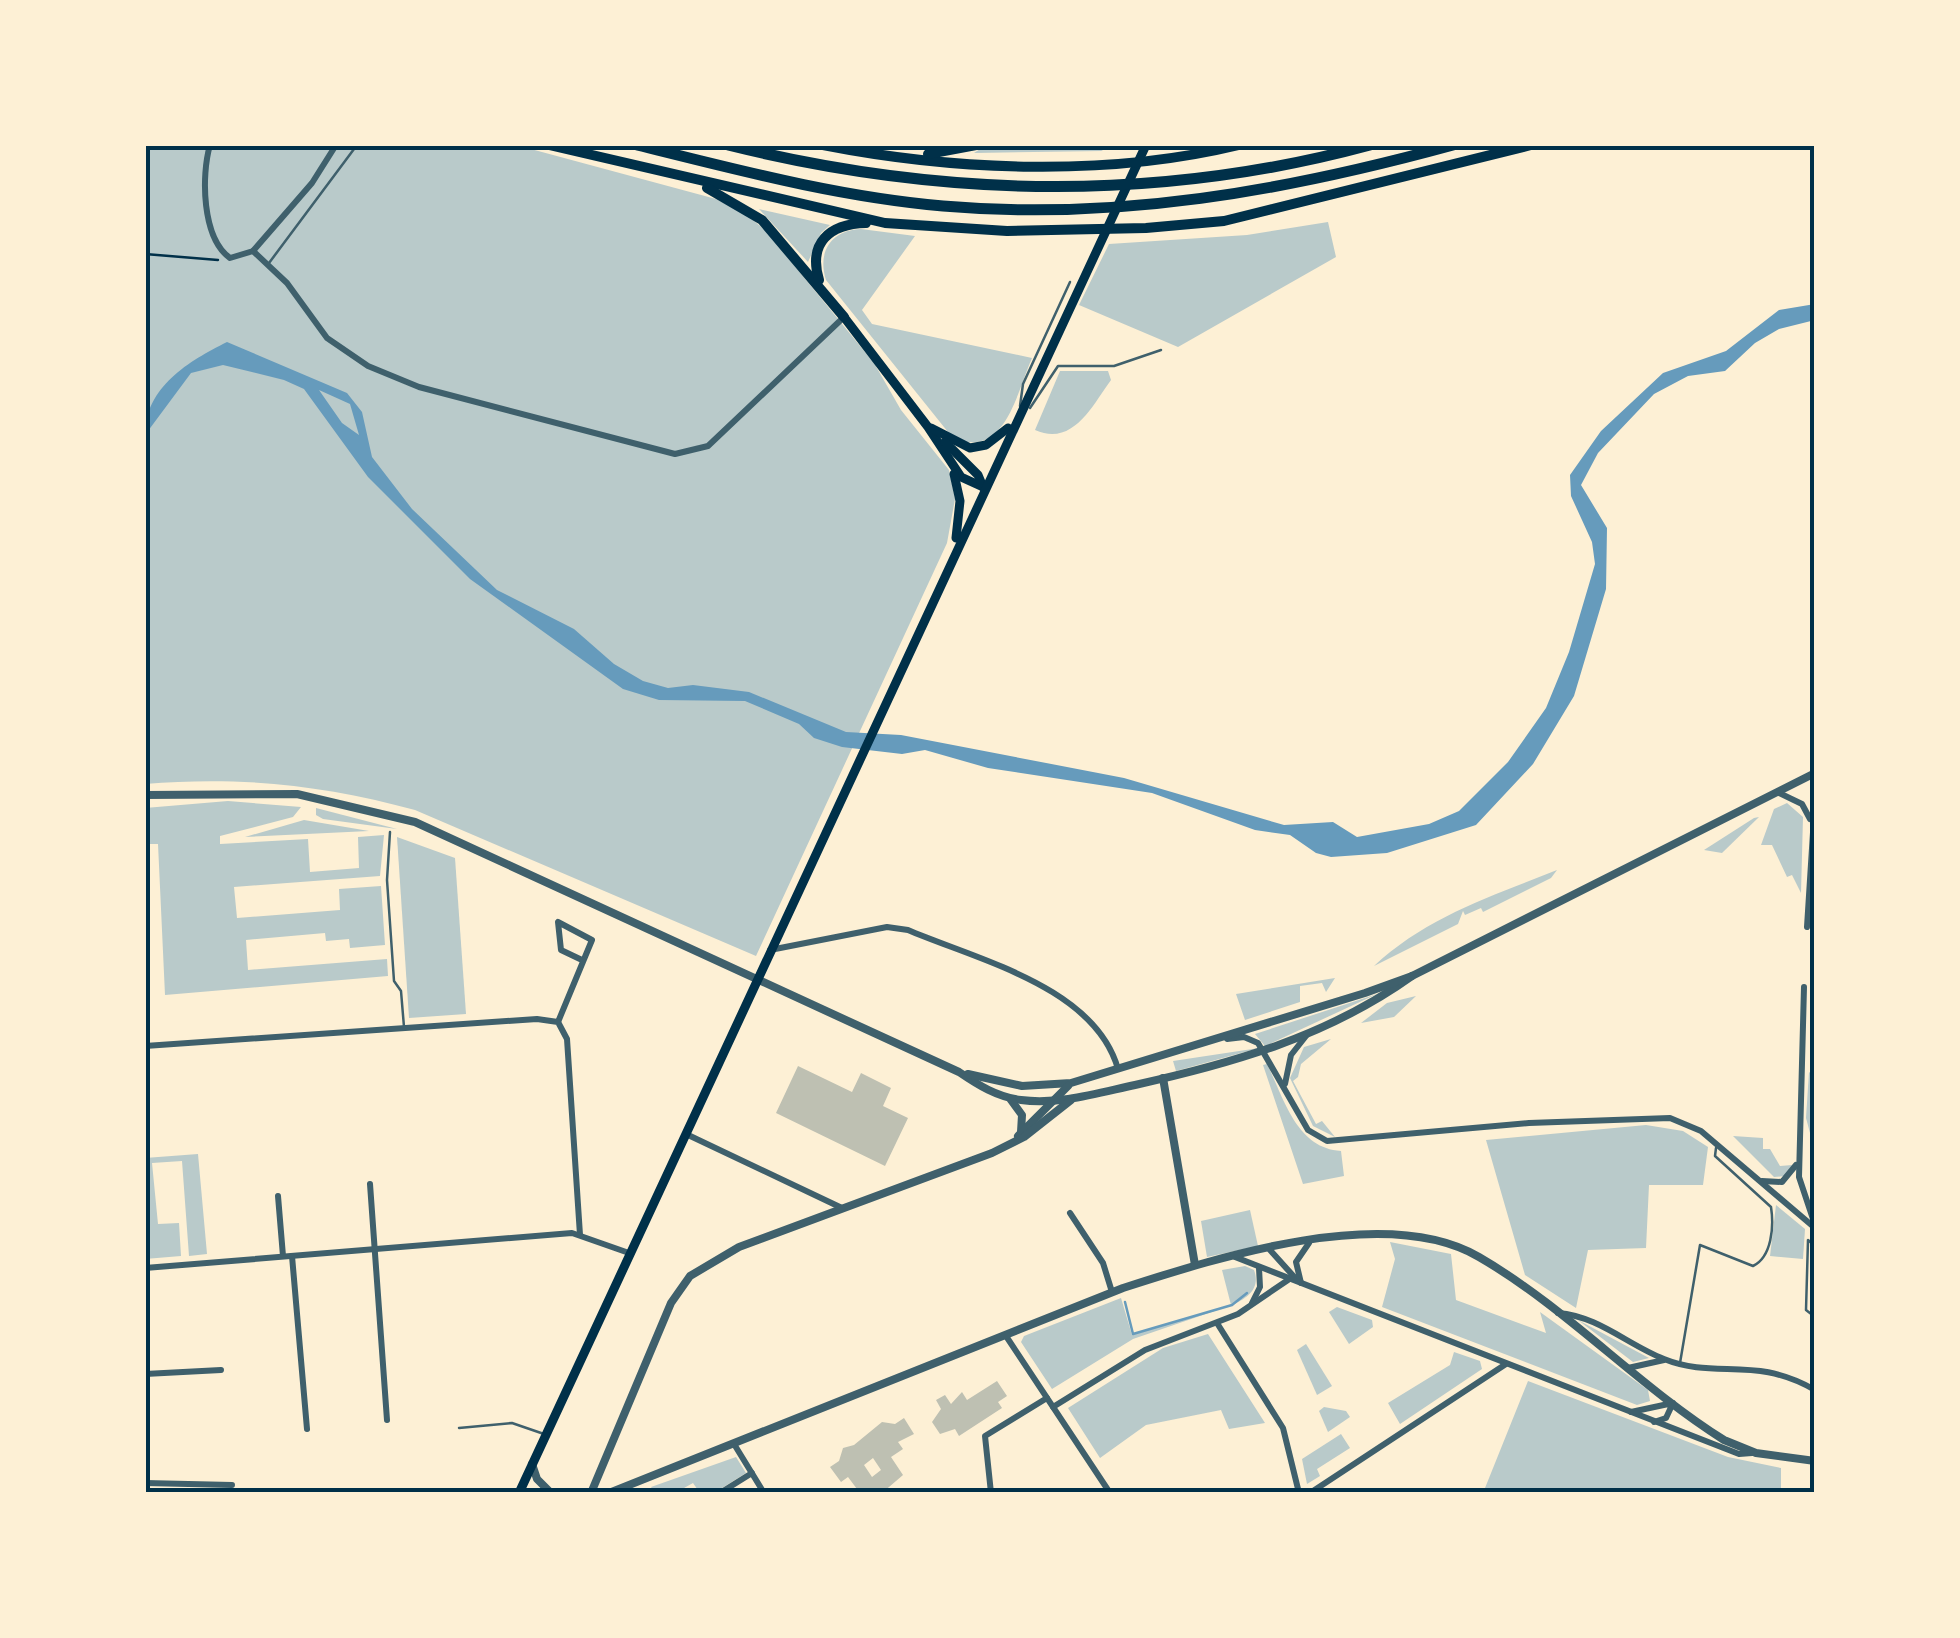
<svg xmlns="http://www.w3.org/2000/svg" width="1960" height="1638" font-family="Roboto,sans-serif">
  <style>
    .green { fill: #b9caca }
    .water { fill: #669bbc; fill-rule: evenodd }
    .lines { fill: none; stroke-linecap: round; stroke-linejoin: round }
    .stream { stroke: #669bbc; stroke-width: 2.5 }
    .building { fill: #bec0b2; fill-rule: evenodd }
    .path { stroke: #003049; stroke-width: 2.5 }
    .service { stroke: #3f606c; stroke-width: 2.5 }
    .minor { stroke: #3f606c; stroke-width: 6 }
    .tertiary { stroke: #3f606c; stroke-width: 8 }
    .secondary { stroke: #003049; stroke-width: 9 }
    .trunk { stroke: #003049; stroke-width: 10 }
    .motorway { stroke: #003049; stroke-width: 11 }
    .neatline { fill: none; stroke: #003049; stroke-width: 4 }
  </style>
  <rect width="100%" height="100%" fill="#fdf0d5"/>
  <g class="green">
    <path d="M145 145H516L716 199 747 215 766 231 874 363 901 410 949 470 955 499 947 543 756 956 415 810C323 785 239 776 145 784Z"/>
    <polygon points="986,145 1093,145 1103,151 974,153"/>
    <polygon points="759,209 830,225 821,233 808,262"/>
    <polygon points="1328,222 1336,257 1178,347 1079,305 1109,244 1247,235"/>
    <path d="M861 229 915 236 862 310 872 324 1032 358C1017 391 1005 462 952 437L826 280C817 252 831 230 861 229Z"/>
    <path d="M1060 371H1108L1111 380C1092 406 1073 447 1035 430Z"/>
    <polygon points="228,801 301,807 293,817 220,836 220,844 308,839 310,872 359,868 358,837 384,835 380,876 234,887 237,918 340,910 339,889 381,886 385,945 350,948 349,939 326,941 325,933 246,940 248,970 387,959 388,976 165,995 158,844 145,844 145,808"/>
    <polygon points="1787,803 1803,817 1801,893 1792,875 1787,877 1772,845 1761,845 1774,809"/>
    <polygon points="316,808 397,829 323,819 316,815"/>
    <polygon points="1759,817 1722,853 1704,850 1754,818"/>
    <polygon points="304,820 369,831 245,837"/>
    <polygon points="397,837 455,858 466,1014 409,1018"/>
    <path d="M1557 870 1551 878 1483 912 1481 908 1465 915 1463 911 1458 924 1374 966C1426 917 1492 896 1557 870Z"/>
    <polygon points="1335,978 1326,992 1322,983 1300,986 1300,1002 1245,1020 1236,994"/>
    <polygon points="1377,994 1265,1046 1255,1034"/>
    <polygon points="1416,996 1394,1017 1361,1023 1387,1003"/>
    <polygon points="1331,1039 1301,1064 1298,1077 1293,1081 1316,1124 1322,1121 1335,1137 1313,1126 1290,1078 1304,1047"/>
    <polygon points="1259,1048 1176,1071 1173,1061"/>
    <path d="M1267 1064C1284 1098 1296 1148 1341 1151L1344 1176 1303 1184 1263 1065Z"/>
    <polygon points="1809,1072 1815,1077 1815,1123 1810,1133 1806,1118"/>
    <polygon points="1646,1125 1683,1131 1708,1147 1703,1185 1649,1185 1646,1248 1588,1250 1576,1308 1525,1275 1486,1140"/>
    <polygon points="1733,1136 1763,1138 1763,1149 1770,1149 1780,1166 1792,1165 1785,1176 1774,1177"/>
    <polygon points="198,1154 207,1254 189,1256 182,1161 152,1163 158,1224 179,1223 181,1256 145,1259 145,1158"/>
    <polygon points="1776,1205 1805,1229 1803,1259 1770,1256"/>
    <polygon points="1250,1210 1258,1246 1207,1257 1201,1221"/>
    <polygon points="1390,1242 1451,1254 1456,1300 1546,1333 1540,1312 1648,1390 1650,1401 1637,1405 1382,1307 1395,1259"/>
    <path d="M1245 1266 1254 1270C1261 1289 1247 1298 1232 1305L1133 1339 1052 1389 1021 1342 1024 1336 1121 1298 1132 1335 1231 1305 1222 1270Z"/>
    <polygon points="1337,1307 1372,1320 1373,1327 1349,1344 1329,1312"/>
    <polygon points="1578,1320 1649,1358 1633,1362"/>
    <polygon points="1208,1334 1265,1423 1229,1429 1221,1410 1146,1425 1100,1458 1068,1408 1163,1348"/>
    <polygon points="1306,1344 1332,1386 1317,1395 1297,1350"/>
    <polygon points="1454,1352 1480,1361 1482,1369 1400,1424 1388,1403 1450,1365"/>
    <polygon points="1528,1381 1728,1457 1781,1468 1781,1493 1483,1493"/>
    <polygon points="1324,1407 1346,1411 1350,1417 1328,1432 1319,1411"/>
    <polygon points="1341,1434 1350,1448 1317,1469 1320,1476 1307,1484 1302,1459"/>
    <polygon points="736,1457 746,1473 714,1493 700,1493 693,1483 675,1493 655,1493 651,1487"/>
  </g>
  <path class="water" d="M1815 304V320L1779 329 1755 343 1725 371 1688 376 1654 394 1598 453 1581 485 1607 528 1606 589 1574 696 1533 764 1476 825 1387 853 1331 857 1316 853 1290 835 1255 830 1152 793 988 768 925 750 902 754 842 747 814 738 799 724 745 701 659 700 623 689 470 579 368 477 304 389 284 380 223 365 191 373 145 435C145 387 189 361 227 342L347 393 362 412 372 457 412 509 497 590 574 629 614 664 643 681 668 688 693 685 749 692 846 732 901 735 1124 778 1284 825 1333 822 1357 837 1429 824 1459 811 1508 762 1546 708 1569 652 1595 564 1592 542 1571 496 1570 475 1601 431 1663 373 1726 351 1779 310ZM319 390 350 404 359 435 342 423Z"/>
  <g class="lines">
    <polyline class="stream" points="1125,1302 1133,1334 1232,1305 1247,1293"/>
  </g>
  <g class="building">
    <polygon points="798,1066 852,1092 861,1073 891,1088 883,1106 908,1118 885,1166 776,1113"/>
    <polygon points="997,1381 1007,1396 998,1402 1002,1408 959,1436 955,1429 940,1434 932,1422 941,1409 936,1400 945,1395 951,1404 962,1392 967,1400"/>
    <path d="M904 1418 914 1434 898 1442 903 1449 891 1457 903 1475 882 1493H860L848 1477 841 1482 830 1467 839 1461 843 1448 854 1445 882 1422 895 1424ZM873 1458 881 1470 872 1477 864 1465Z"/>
  </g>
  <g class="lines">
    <polyline class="path" points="145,254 218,260"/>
    <g class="service">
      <polyline points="269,263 357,145"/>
      <polyline points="1020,406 1023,384 1070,282"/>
      <polyline points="1030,408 1058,366 1114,366 1161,350"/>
      <polyline points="390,832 387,880 394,981 401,991 404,1027"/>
      <polyline points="1815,1246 1808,1240 1806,1310 1815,1317"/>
      <path d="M1680 1363 1700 1245 1753 1266C1772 1257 1774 1226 1771 1207L1715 1156 1716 1148"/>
      <polyline points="459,1428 512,1423 544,1434"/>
    </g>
    <g class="minor">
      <path d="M210 145C201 176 202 238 230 258L253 251 312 183 336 145"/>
      <polyline points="253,251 287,283 327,338 368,366 419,387 675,454 708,446 844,317"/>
      <polyline points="1777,792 1802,804 1810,819"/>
      <polyline points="1807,927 1815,801"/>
      <path d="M770 950 887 927 908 930C978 960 1095 987 1118 1069"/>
      <polyline points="1804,987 1799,1177 1815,1225"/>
      <polyline points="558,1022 592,940 558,922 561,950 582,960"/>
      <polyline points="1227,1039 1244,1037 1258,1043 1308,1130 1327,1141 1529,1123 1670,1118 1701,1131 1815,1228"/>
      <polyline points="145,1046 537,1019 558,1022 567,1039 580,1235"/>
      <polyline points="1285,1084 1291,1055 1306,1036"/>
      <polyline points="686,1134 842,1208"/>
      <polyline points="1762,1181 1782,1182 1796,1165"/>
      <polyline points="370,1184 387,1420"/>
      <polyline points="278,1196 283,1256"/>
      <polyline points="1070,1213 1103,1263 1112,1292"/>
      <polyline points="1270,1250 1297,1280"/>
      <polyline points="292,1256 307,1429"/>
      <polyline points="1235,1257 1739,1454 1752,1453"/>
      <polyline points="145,1268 572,1233 629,1253"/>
      <polyline points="1301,1283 1296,1262 1309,1243"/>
      <polyline points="1252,1303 1260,1287 1259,1268"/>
      <path d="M1558 1313C1598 1316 1628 1345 1664 1359 1716 1380 1755 1355 1815 1390"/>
      <polyline points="1217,1323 1283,1428 1299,1493"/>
      <polyline points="1006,1336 1110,1493"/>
      <polyline points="1628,1368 1664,1360"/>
      <polyline points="145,1374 221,1370"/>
      <polyline points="1053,1407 1145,1350 1238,1314 1288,1280"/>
      <polyline points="1631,1412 1673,1403 1666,1418 1654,1422"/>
      <polyline points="734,1444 764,1493"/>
      <polyline points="145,1483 232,1485"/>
      <polyline points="720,1493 752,1473"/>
      <polyline points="991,1493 985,1436 1047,1398"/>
      <polyline points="1310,1493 1506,1364"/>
    </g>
    <g class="tertiary">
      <path d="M145 795 297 794 415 822 959 1072C978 1085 997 1097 1021 1100 1059 1105 1098 1093 1135 1085 1234 1063 1328 1036 1412 976"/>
      <polyline points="968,1074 1022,1086 1071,1083 1365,993 1412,976 1815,773"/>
      <polyline points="1163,1078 1195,1265"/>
      <polyline points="1011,1100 1022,1115 1021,1132"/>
      <polyline points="1018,1136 1068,1086"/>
      <polyline points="532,1464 537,1479 551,1493"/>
      <polyline points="591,1493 671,1303 690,1276 739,1247 992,1153 1024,1137 1071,1100"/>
      <path d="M609 1493 1123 1288C1219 1257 1387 1203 1479 1257 1567 1308 1638 1386 1724 1440L1756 1453 1815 1461"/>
    </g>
    <g class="secondary">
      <polyline points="844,317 928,427 961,477 983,487"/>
      <polyline points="931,428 970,448 986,445 1008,428"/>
      <polyline points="945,442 978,475 983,487"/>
      <polyline points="954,474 960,501 956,538"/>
      <polyline points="519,1493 1146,145"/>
    </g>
    <g class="trunk">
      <polyline points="549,145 885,223 1007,231 1146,228 1224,221 1531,145"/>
      <path d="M823 145C956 171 1107 177 1239 145"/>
      <polyline points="928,154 976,145"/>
      <polyline points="707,188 762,220 844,317"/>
      <path d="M819 280C808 243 829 224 866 223"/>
    </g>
    <g class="motorway">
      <path d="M637 145C738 170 839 197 943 206 1118 221 1285 191 1453 145"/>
      <path d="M728 145C942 198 1156 203 1370 145"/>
    </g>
  </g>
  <rect width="1960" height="1638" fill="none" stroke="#fdf0d5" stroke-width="295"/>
  <rect x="148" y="148" width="1664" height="1342" class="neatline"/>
</svg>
